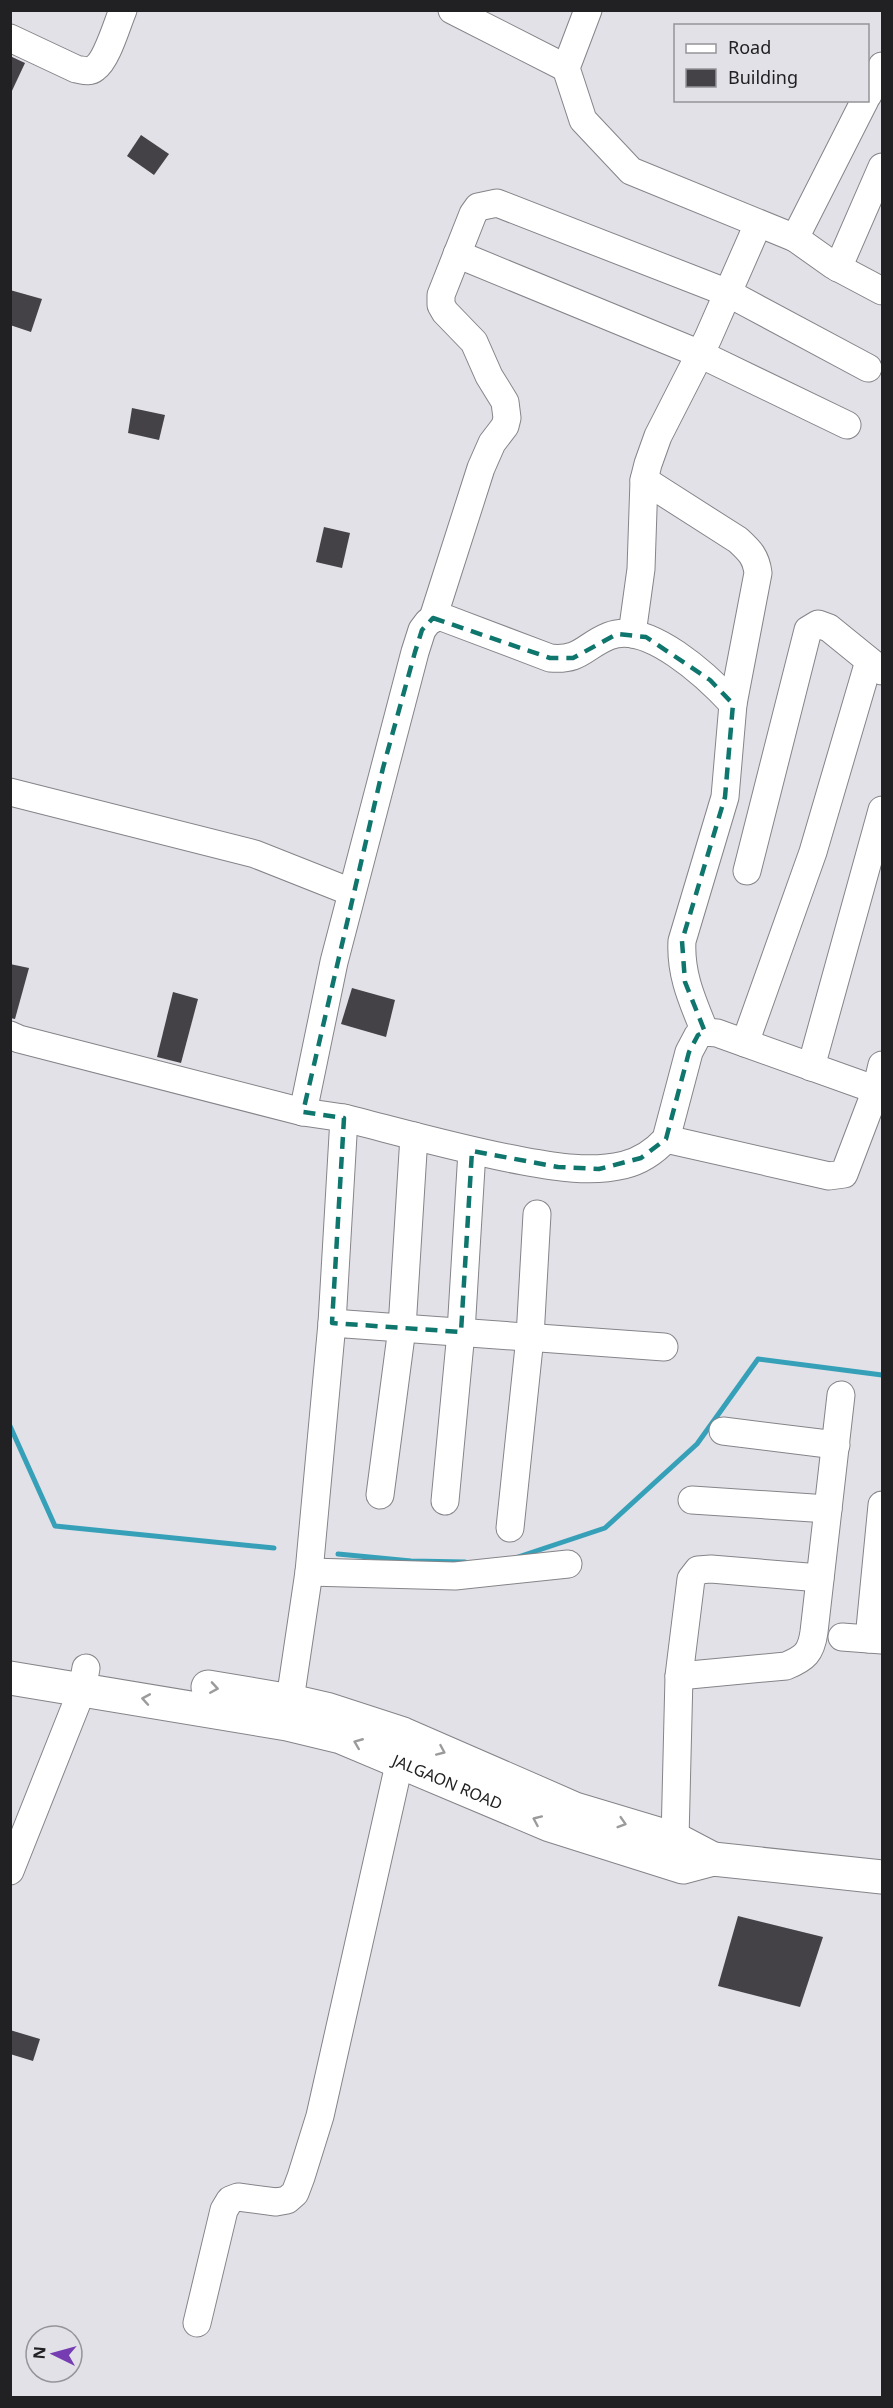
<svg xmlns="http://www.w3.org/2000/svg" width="893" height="2408" font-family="'Noto Sans',sans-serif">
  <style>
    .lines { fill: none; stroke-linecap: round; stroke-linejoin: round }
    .stream { stroke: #36a0b8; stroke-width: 5 }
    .building { fill: #444247 }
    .minor-casing { stroke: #848489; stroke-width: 29 }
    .highway-casing { stroke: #848489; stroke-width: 35 }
    .minor { stroke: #fff; stroke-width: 27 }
    .highway { stroke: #fff; stroke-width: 33 }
    .oneway { stroke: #9b9b9c }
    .marked { fill: none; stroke: #0f766e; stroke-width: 4.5; stroke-dasharray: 12 8; stroke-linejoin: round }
    .labels { text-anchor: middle; stroke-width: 6; stroke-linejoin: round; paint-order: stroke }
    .street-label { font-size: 16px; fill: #212123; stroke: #e1e1e7 }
  </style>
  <rect width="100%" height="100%" fill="#e1e1e7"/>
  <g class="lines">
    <g class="stream">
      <polyline points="10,1426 55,1526 274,1548"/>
      <polyline points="338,1554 411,1561 465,1562"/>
      <polyline points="515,1558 605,1528 697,1444 758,1359 882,1375"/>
    </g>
  </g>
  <g class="building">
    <polygon points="10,56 25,63 10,95"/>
    <polygon points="141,135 169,154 154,175 127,156"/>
    <polygon points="10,290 42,299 31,332 10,325"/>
    <polygon points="132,408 165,415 159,440 128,433"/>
    <polygon points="324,527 350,533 342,568 316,562"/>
    <polygon points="10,964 29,968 15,1019 10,1018"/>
    <polygon points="352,988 395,1000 386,1037 341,1024"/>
    <polygon points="173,992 198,999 181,1063 157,1057"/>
    <polygon points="738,1916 823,1937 800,2007 718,1986"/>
    <polygon points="10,2030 40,2039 33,2061 10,2054"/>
  </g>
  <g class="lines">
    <defs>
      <g id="minor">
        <polyline points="452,10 566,68"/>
        <polyline points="588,10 566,68 583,120 631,171 795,238 865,100"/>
        <path d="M10 38 76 69C83 70 89 73 95 68 107 60 117 24 123 10"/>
        <polyline points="868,95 882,66"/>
        <polyline points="795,238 833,265 882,291"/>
        <polyline points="457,254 700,354 847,425"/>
        <polyline points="838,268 882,167"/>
        <path d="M644 480 738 540C750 551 756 557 758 573L733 704 725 797 682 941C680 975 693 1002 705 1032"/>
        <polyline points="433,618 481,468 492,443 505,426 507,418 505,402 489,376 474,342 445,312 441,305 441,295 473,214 478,207 497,203 728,293 868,368"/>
        <polyline points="632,634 641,569 644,480 648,464 658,436 708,338 758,224"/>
        <polyline points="10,792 255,854 351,892"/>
        <polyline points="747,871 808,630 818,624 829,628 882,671"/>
        <polyline points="10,1035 19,1039 303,1112 344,1118 332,1323"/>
        <polyline points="745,1043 813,852 869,661"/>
        <polyline points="811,1067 882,810"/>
        <path d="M303 1112 334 962 415 652 422 630 428 622 439 616 550 658C581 661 584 646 609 636 648 620 709 678 733 704"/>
        <path d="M344 1118C404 1133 463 1150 523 1161 556 1167 591 1173 624 1165 640 1161 655 1151 666 1139L689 1052 698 1035 705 1032 717 1033 882 1092"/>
        <polyline points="666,1139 829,1176 844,1174 876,1090 882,1065"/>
        <polyline points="723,1431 836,1445"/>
        <polyline points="380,1495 402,1328 414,1136"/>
        <polyline points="692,1500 828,1509"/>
        <polyline points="445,1501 461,1332 472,1151"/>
        <polyline points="510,1528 530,1337 537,1214"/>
        <polyline points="309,1572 455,1576 568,1564"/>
        <polyline points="842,1637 882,1640"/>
        <polyline points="869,1639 882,1505"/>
        <path d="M679 1676 786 1666C805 1658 811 1653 814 1632L841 1395"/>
        <polyline points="287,1720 309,1572 332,1323 664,1347"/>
        <polyline points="675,1839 679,1676 691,1579 698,1570 711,1569 820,1578"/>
        <polyline points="10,1871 82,1690 86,1668"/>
        <polyline points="197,2323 224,2210 230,2200 238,2197 276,2202 287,2200 295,2193 301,2177 320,2116 400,1760 407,1745"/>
      </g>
      <g id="highway">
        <path id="s1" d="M10 1678 287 1724 341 1737 550 1825 683 1867 713 1859 882 1877"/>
        <polyline points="208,1687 291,1701 326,1709 403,1734 575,1809 675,1839 713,1859"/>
      </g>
    </defs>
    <use href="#minor" class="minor-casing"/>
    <use href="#highway" class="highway-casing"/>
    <use href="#minor" class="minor"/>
    <use href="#highway" class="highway"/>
  </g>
  <defs><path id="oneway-chevron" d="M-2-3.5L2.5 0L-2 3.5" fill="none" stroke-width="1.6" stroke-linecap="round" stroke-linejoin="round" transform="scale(1.5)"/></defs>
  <g class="oneway">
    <use href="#oneway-chevron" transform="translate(214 1688) rotate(9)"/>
    <use href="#oneway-chevron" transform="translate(146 1699) rotate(-170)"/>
    <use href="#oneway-chevron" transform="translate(358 1743) rotate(-158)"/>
    <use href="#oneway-chevron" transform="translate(441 1751) rotate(24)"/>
    <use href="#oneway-chevron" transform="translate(537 1820) rotate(-156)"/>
    <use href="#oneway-chevron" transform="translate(622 1823) rotate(17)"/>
  </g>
  <path class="marked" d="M433 618 550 658H573L617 634 646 637 710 680 733 704 725 797 682 941 685 982 705 1032 698 1035 689 1052 666 1139 641 1158 599 1169 558 1167 472 1151 461 1332 332 1323 344 1118 303 1112 383 768 415 652 422 630Z"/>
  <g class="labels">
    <g class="street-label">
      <text dy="6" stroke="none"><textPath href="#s1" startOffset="452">JALGAON ROAD</textPath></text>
    </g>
  </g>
  <rect width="893" height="2408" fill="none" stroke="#212123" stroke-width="24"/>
  <rect x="674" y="24" width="195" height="78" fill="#e1e1e7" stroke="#949499" stroke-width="1.5"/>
  <rect x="686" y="44" width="30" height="9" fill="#ffffff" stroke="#949499" stroke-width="1.5"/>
  <text x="728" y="54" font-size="18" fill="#212123">Road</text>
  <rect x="686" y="69" width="30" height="18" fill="#444247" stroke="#949499" stroke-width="1.5"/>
  <text x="728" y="84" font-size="18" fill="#212123">Building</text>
  <g transform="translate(54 2354) rotate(275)"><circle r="28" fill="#e1e1e7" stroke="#949499" stroke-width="1.5"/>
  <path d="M0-4.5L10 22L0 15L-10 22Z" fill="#763cb2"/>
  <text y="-9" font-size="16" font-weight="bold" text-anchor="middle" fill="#212123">N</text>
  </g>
</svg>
